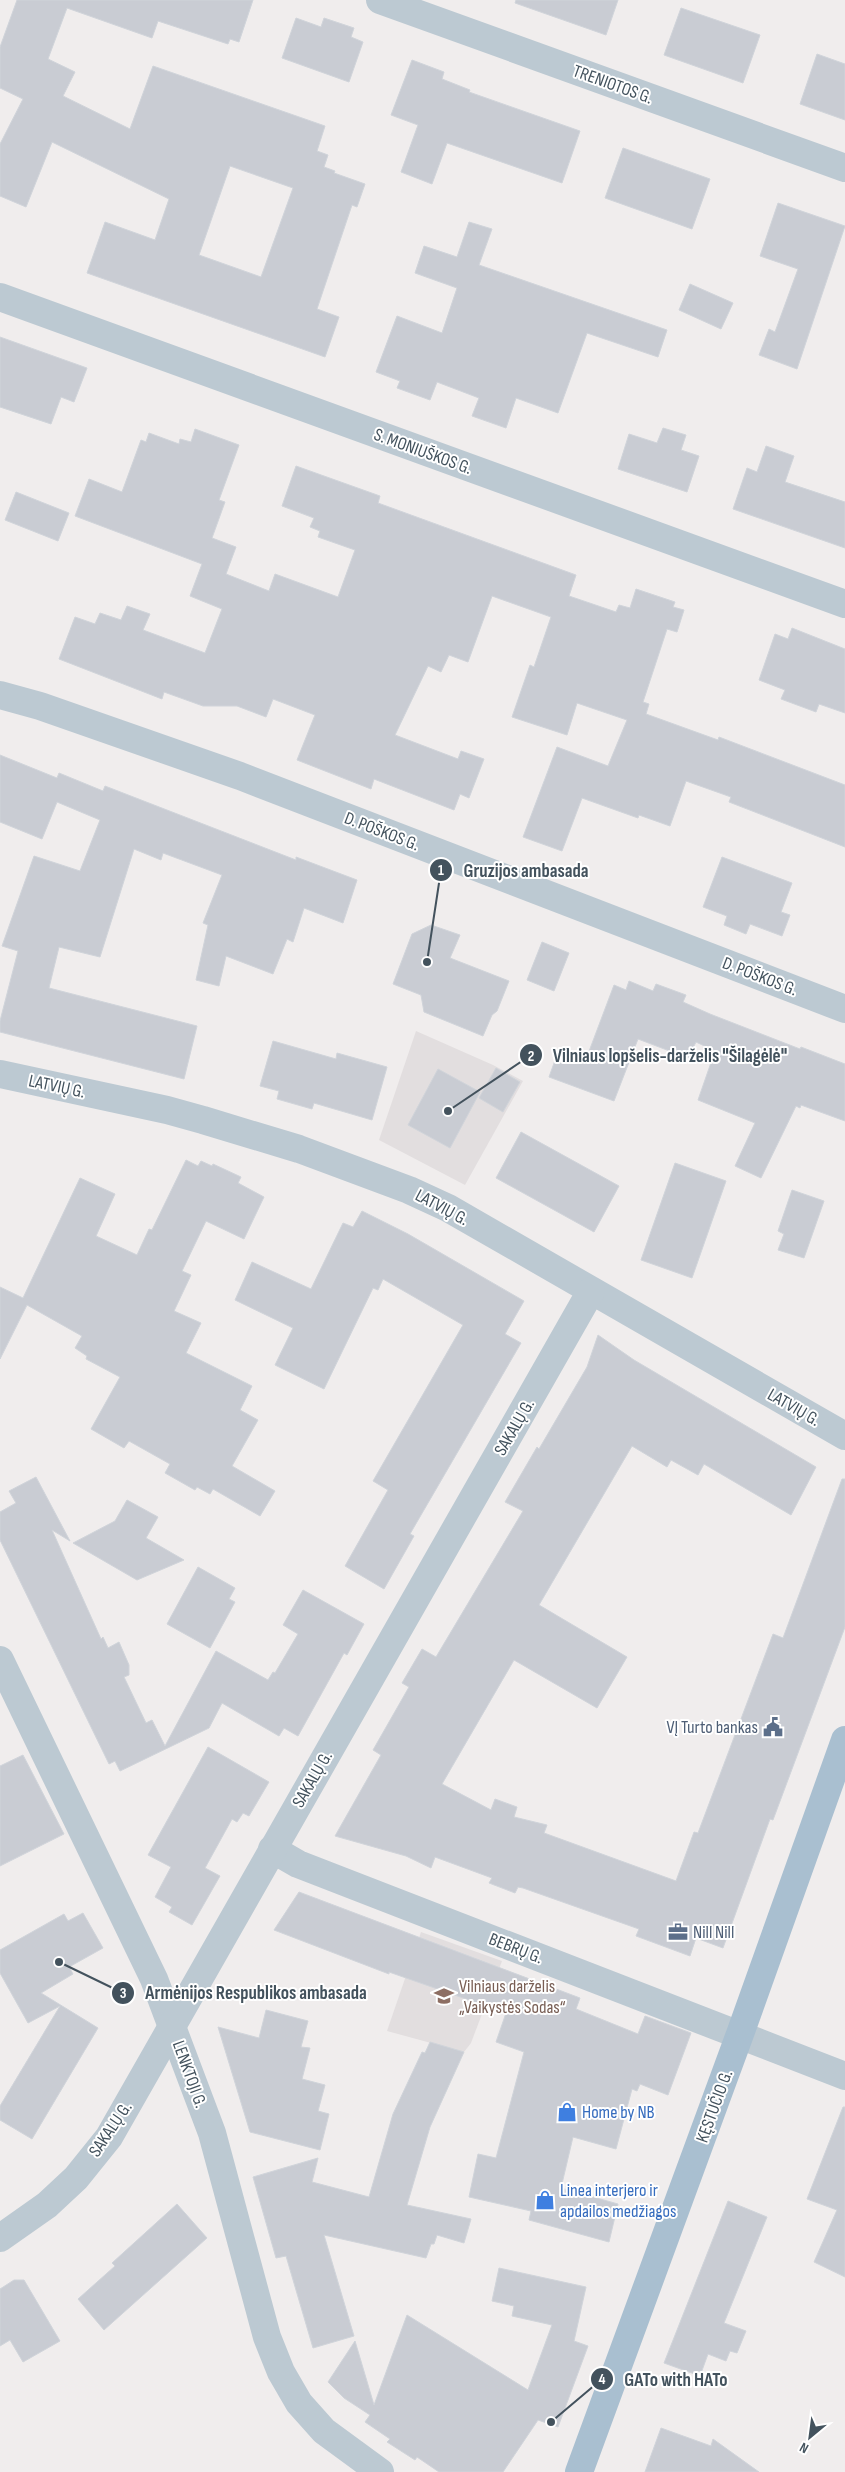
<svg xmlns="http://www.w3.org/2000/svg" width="845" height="2472" font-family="'Sofia Sans Condensed',sans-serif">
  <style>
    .education { fill: #e2dedf }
    .building { fill: #c9ccd3; stroke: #d0d4da; fill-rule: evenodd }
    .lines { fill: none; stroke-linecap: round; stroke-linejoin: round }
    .minor { stroke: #bcc9d2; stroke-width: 28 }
    .major { stroke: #a9bfd0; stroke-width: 28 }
    .labels { text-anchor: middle; stroke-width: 4; stroke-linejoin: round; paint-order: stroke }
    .street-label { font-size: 18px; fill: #43525d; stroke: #fff }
    .service-label { font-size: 18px; fill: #4e5e75; stroke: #fff; text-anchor: end }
    .education-label { font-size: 18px; fill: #785e54; stroke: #fff; text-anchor: start }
    .shop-label { font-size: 18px; fill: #366cbe; stroke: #fff; text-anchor: start }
    .leader { fill: none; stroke: #43525d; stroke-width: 2 }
    .callout-dot { fill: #43525d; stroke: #fff; stroke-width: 2 }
    .mark-label { font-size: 15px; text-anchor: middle; font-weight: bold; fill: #fff }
    .callout-label { font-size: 19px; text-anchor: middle; font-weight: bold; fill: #43525d; stroke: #fff; stroke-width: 4; stroke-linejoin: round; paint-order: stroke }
  </style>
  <rect width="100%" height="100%" fill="#f0eded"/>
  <g class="education">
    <polygon points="416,1031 493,1065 523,1081 465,1185 379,1140"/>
    <polygon points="421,1932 502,1961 471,2043 464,2052 387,2031"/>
  </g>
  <g class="building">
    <path d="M17 0H253L239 42 230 39 228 44 158 21 152 38 67 8 48 59 75 72 63 96 130 129 153 66 325 126 317 151 328 155 324 167 335 171 334 173 365 184 357 207 352 205 317 309 339 317 325 357 87 273 105 222 155 240 169 199 52 142 26 207 0 196V144L23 99 0 88V47ZM230 166 293 188 261 277 199 255Z"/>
    <polygon points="516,0 618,0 606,35 515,3"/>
    <polygon points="681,8 760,35 743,83 664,55"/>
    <polygon points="296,18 321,27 324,18 354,28 351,37 363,42 349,82 282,58"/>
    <polygon points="817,54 845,64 845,120 800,104"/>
    <polygon points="412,60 444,72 442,79 470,90 469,92 580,131 562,183 447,143 432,184 401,172 418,125 391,115"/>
    <polygon points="623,148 710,179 692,229 605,198"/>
    <polygon points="778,203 845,226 797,369 759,355 769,329 775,332 798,269 760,256"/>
    <polygon points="469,222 492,229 479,265 667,330 658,357 587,333 558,413 516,398 506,428 472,416 479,398 437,382 430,400 397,388 400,381 376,372 397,316 442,333 457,288 415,273 424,246 457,257"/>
    <polygon points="690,284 733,303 721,329 679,310"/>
    <polygon points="0,337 87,368 74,402 61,397 51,424 0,407"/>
    <polygon points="663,428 686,435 681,450 699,456 687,492 618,469 629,434 657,443"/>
    <polygon points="195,429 239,445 219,500 225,502 212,538 236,547 226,574 269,591 275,574 338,597 355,550 318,537 320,531 310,527 314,518 282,506 296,466 380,496 378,503 576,575 569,596 616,612 619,605 630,608 636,589 675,602 673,607 684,610 677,632 667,629 643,702 649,704 646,714 718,740 719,737 845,785 845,847 729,802 731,797 686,781 670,826 639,815 638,818 582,798 562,851 523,837 557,747 608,766 627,720 577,703 567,735 512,717 530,665 534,667 551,617 492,596 468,662 449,655 441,672 428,666 395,735 458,759 461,751 484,759 469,798 460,794 454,810 374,779 371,789 297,760 315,715 273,699 266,717 237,706 203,706 164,692 162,699 59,659 75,617 95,624 100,613 121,620 127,606 150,614 143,630 205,653 222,609 190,596 202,564 75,516 89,479 122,492 141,440 146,442 149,433 179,444 180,439 191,442"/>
    <polygon points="766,446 794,456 785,482 845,502 845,548 733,509 747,468 757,472"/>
    <polygon points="16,492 69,513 58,541 5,520"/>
    <polygon points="792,628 845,649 845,713 819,704 816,712 781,699 785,690 759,680 775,634 788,639"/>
    <polygon points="0,755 57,778 59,773 103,791 105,786 296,860 296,857 357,880 343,923 304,908 293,942 287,939 273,974 226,956 219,986 196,980 208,925 203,923 222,875 163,853 161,860 134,849 100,957 59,947 49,988 197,1026 184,1079 0,1032 0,1021 18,951 2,946 34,856 80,871 100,820 57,802 42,839 0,822"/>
    <polygon points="722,857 792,883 781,912 790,915 782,936 750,924 746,934 724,925 727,916 703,907"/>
    <polygon points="431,925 460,935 450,958 509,981 497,1011 492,1015 483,1036 424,1012 421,995 393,984 412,934"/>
    <polygon points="542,942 569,953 554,991 527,980"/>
    <polygon points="629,981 653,991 656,984 686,995 683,1002 710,1014 800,1049 801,1047 845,1064 845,1121 801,1105 800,1108 796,1106 761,1178 735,1166 755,1123 698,1100 715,1051 696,1042 688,1058 638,1039 614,1101 549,1077 558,1052 585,1062 614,985 626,990"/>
    <polygon points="273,1041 336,1059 337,1053 387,1067 372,1120 314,1103 312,1109 277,1099 279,1091 260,1086"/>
    <polygon points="496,1068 520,1082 503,1112 479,1098"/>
    <polygon points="438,1069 480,1092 450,1148 408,1125"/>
    <polygon points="521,1132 619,1186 594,1232 496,1178"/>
    <polygon points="186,1160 198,1166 201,1161 212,1166 213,1164 241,1177 238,1183 264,1197 244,1239 206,1221 182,1271 191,1275 174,1311 201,1323 186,1353 252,1386 240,1410 258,1420 232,1466 275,1491 260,1516 213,1489 210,1494 197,1487 195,1490 165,1473 170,1464 129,1441 124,1448 91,1429 120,1377 86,1359 87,1356 75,1348 82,1336 27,1305 0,1359 0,1287 23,1298 80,1178 115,1194 96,1236 137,1255 149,1229 152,1230"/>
    <polygon points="675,1163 726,1181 692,1278 641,1260"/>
    <polygon points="792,1190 824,1201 804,1258 778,1250 784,1234 778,1231"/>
    <polygon points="362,1211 408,1234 524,1301 505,1334 521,1343 410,1534 414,1536 384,1589 345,1566 388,1490 373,1481 463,1325 383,1279 378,1290 373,1288 324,1389 275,1365 293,1328 235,1300 252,1262 311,1289 343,1223 353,1227"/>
    <polygon points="598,1335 634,1360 816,1467 791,1515 704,1464 698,1475 671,1460 667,1467 632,1446 539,1605 627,1657 597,1708 514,1660 442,1784 491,1810 495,1799 517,1807 514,1817 547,1825 544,1833 676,1881 694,1832 698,1833 773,1634 783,1638 842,1479 845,1479 845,1627 773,1820 770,1819 723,1948 696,1938 690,1956 636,1936 639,1929 523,1888 518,1887 515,1893 489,1883 492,1878 435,1857 431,1868 406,1856 335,1836 381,1755 373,1750 409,1687 402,1683 422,1649 436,1657 523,1511 505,1502 537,1447 539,1449 587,1367"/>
    <polygon points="36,1477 70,1541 52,1530 101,1639 103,1637 108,1648 119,1642 129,1665 129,1675 124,1677 146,1723 152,1720 165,1746 216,1651 268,1680 273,1672 275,1673 298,1634 283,1625 303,1590 364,1624 347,1655 344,1653 298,1736 284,1728 279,1736 222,1703 209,1728 120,1771 115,1761 109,1764 0,1540 0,1512 16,1503 9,1491"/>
    <polygon points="127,1500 158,1517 146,1538 184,1560 137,1580 73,1543 115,1521"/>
    <polygon points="198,1567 235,1588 229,1599 235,1602 210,1648 167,1624"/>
    <polygon points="208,1747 269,1782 249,1816 243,1813 237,1822 232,1819 205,1868 220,1876 192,1925 169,1912 172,1907 155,1897 171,1867 148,1855"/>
    <polygon points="23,1755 64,1834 0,1866 0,1766"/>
    <polygon points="299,1892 580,1998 576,2009 638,2034 645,2016 691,2033 668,2095 640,2084 637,2091 632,2089 616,2149 573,2137 561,2188 618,2204 609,2242 529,2220 531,2211 469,2197 478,2154 496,2158 524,2052 496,2042 506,2013 389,1972 389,1974 274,1930"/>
    <polygon points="83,1913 103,1948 69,1967 73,1974 41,1993 98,2028 32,2139 0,2120 0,2106 60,2006 28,2023 0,1973 0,1950 64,1914 68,1921"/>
    <polygon points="266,2010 308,2021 301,2047 310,2048 302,2079 325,2085 318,2111 329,2114 320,2150 250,2132 218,2027 259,2038"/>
    <polygon points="430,2042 464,2052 430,2127 407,2205 471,2219 464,2243 437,2235 434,2244 431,2244 426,2258 324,2235 354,2336 313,2348 286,2256 276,2258 253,2177 318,2158 312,2182 369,2197 393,2114 422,2052 425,2053"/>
    <polygon points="843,2107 845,2107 845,2277 814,2262 837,2210 807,2199"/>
    <polygon points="728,2201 767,2217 724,2323 746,2331 737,2353 730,2351 726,2361 708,2354 700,2376 664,2363"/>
    <polygon points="177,2204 207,2238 104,2330 78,2299 115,2266 112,2263"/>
    <polygon points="499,2268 586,2287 574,2341 588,2346 558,2427 538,2420 503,2472 439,2472 417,2457 415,2460 387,2442 390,2439 365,2422 370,2415 344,2398 328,2382 355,2341 374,2405 407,2315 528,2390 552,2325 512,2316 514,2306 492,2301"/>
    <polygon points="14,2280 24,2280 60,2341 23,2362 10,2340 0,2346 0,2289"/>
    <polygon points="661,2428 711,2446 713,2439 759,2472 645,2472"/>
  </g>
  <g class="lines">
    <g class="minor">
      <polyline points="380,0 845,168"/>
      <polyline points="0,297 845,604"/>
      <polyline points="0,695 40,706 240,776 845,1009"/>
      <polyline points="0,1074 167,1110 203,1120 299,1149 409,1190 448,1208 845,1436"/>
      <polyline points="0,1660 154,1979 212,2133 267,2337 281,2372 299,2403 324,2431 380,2472"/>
      <polyline points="272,1849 298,1864 845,2076"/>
      <polyline points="0,2238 47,2205 76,2178 109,2137 591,1291"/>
    </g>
    <polyline class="major" points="579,2472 740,2034 845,1740"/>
  </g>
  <defs>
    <symbol id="civic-bare" viewBox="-9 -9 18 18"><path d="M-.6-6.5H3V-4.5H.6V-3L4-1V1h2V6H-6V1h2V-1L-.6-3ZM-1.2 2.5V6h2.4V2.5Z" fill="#5c6f8a" stroke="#fff" stroke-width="2.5" paint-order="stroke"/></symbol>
    <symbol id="office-bare" viewBox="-9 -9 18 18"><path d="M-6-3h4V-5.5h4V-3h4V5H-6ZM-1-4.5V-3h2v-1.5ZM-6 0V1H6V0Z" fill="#5c6f8a" stroke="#fff" stroke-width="2.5" paint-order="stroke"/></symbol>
    <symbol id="school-bare" viewBox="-9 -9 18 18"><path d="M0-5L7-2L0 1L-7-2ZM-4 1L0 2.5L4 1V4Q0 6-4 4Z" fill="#8d6e63" stroke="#fff" stroke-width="2.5" paint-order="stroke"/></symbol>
    <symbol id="shop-bare" viewBox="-9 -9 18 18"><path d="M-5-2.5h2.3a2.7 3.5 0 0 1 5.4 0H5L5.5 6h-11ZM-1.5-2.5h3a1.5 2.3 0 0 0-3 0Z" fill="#3f7fe0" stroke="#fff" stroke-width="2.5" paint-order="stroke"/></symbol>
  </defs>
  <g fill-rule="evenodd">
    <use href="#civic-bare" x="759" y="1713" width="28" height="28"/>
    <use href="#office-bare" x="664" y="1918" width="28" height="28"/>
    <use href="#school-bare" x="430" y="1982" width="28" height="28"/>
    <use href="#shop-bare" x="553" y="2098" width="28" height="28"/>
    <use href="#shop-bare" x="531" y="2186" width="28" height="28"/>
  </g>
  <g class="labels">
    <g class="street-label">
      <text transform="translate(613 84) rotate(20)" y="6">TRENIOTOS G.</text>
      <text transform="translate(423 451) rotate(20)" y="6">S. MONIUŠKOS G.</text>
      <text transform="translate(382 831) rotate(21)" y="6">D. POŠKOS G.</text>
      <text transform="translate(760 976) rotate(21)" y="6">D. POŠKOS G.</text>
      <text transform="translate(57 1086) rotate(12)" y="6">LATVIŲ G.</text>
      <text transform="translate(442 1207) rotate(28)" y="6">LATVIŲ G.</text>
      <text transform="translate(794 1407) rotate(30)" y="6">LATVIŲ G.</text>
      <text transform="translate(514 1427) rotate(-60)" y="6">SAKALŲ G.</text>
      <text transform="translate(312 1779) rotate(-60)" y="6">SAKALŲ G.</text>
      <text transform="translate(516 1948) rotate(21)" y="6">BEBRŲ G.</text>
      <text transform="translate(190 2074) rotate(70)" y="6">LENKTOJI G.</text>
      <text transform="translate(714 2106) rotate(-70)" y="6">KĘSTUČIO G.</text>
      <text transform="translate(110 2129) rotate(-56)" y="6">SAKALŲ G.</text>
    </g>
    <g class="service-label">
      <text x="758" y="1733">VĮ Turto bankas</text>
      <text x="693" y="1938" text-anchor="start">Nill Nill</text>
    </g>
    <g class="education-label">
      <text x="459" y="1992">Vilniaus darželis<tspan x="459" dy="21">„Vaikystės Sodas“</tspan></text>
    </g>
    <g class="shop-label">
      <text x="582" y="2118">Home by NB</text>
      <text x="560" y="2196">Linea interjero ir<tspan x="560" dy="21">apdailos medžiagos</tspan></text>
    </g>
  </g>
  <path class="leader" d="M427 962L441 870M448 1111L531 1055M59 1962L123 1993M551 2422L602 2379"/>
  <g class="callout-dot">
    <circle cx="427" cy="962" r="5"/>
    <circle cx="448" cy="1111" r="5"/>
    <circle cx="59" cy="1962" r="5"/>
    <circle cx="551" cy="2422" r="5"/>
    <circle cx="441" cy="870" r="12"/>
    <circle cx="531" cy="1055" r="12"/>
    <circle cx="123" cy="1993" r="12"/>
    <circle cx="602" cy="2379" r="12"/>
  </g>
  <g class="mark-label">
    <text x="441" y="875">1</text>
    <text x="531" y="1061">2</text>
    <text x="123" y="1998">3</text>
    <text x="602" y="2384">4</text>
  </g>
  <g class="callout-label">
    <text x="526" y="877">Gruzijos ambasada</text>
    <text x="670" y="1062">Vilniaus lopšelis-darželis "Šilagėlė"</text>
    <text x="256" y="1999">Armėnijos Respublikos ambasada</text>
    <text x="676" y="2386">GATo with HATo</text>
  </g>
  <g transform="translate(810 2437) rotate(209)" stroke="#ffffff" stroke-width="4" paint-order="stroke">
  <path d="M0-4L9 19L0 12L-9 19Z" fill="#43525d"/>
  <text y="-8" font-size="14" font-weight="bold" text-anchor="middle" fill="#43525d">N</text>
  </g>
</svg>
